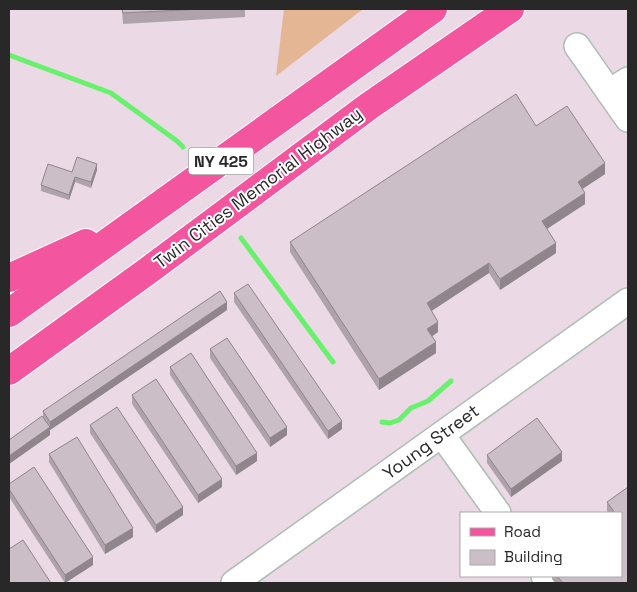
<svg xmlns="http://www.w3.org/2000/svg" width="637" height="592" font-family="'Space Grotesk',sans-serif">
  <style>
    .grass { fill: #e4b693 }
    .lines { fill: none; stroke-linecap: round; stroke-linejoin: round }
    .stream { stroke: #68f16c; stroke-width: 5 }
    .minor-casing { stroke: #adbdb6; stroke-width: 28 }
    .major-casing { stroke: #fff; stroke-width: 30 }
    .minor { stroke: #fff; stroke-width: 25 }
    .major { stroke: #f4559f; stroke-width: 28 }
    .wall { fill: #afa3ab }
    .shaded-wall { fill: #8f858b }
    .building { fill: #ccbec7; stroke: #8f858b }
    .labels { text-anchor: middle; stroke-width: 4; stroke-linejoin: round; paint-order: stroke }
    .shield { fill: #fff; stroke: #686868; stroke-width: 1 }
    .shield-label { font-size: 16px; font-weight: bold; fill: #282828 }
    .street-label { font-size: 18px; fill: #282828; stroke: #fff }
  </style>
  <rect width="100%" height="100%" fill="#ebd9e5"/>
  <polygon class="grass" points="284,9 363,9 276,76"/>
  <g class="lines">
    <g class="stream">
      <polyline points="9,55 111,93 177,141 183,147"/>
      <polyline points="241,238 333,362"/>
      <polyline points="382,422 390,423 399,420 411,408 428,401 451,381"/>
    </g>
    <defs>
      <g id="minor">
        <polyline points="577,46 628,119"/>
        <polyline points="609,92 628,80"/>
        <polyline points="442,435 498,513"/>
        <polyline points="544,576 549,583"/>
        <polyline points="234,583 628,301"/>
      </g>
      <g id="major">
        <polyline points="9,278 86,243"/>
        <polyline points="9,313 433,9"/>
        <polyline points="9,371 149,270 369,106 510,9"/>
      </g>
    </defs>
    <use href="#minor" class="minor-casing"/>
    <use href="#major" class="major-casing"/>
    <use href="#minor" class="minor"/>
    <use href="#major" class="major"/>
  </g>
  <g class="wall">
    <polygon points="122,9 245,9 245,17 123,24"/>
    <polygon points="97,170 91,188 75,182 69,200 41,191 41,185 72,172"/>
    <polygon points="605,174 582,189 585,204 547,229 556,253 500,290 489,273 431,311 438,332 432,336 436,353 379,390 290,252 290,242"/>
    <polygon points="234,293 342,429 328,439 234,302"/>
    <polygon points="227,310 50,430 50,429 50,435 9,464 9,440 43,418 43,411"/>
    <polygon points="210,349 287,435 270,447 210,358"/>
    <polygon points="170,367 257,461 236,475 170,375"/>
    <polygon points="132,395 222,487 198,503 132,404"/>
    <polygon points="90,425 183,515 156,533 90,433"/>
    <polygon points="49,454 133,537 105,554 49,462"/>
    <polygon points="487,455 562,461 511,497 487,463"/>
    <polygon points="9,484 93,565 65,583 9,497"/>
    <polygon points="628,487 628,583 555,583 552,579 552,576 621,576 621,513 607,513 607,502"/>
  </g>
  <g class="shaded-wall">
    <polygon points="605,163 605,174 578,192 578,182"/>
    <polygon points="97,164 97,170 91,188 91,182"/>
    <polygon points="75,177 75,182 69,200 69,195"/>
    <polygon points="585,193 585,204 542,232 542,221"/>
    <polygon points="556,243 556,253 500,290 500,279"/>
    <polygon points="489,263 489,273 427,314 427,303"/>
    <polygon points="227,302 227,310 50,430 50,422"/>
    <polygon points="438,322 438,332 427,340 427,329"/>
    <polygon points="436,342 436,353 379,390 379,379"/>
    <polygon points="342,421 342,429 328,439 328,431"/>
    <polygon points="50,427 50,435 9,464 9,456"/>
    <polygon points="287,427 287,435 270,447 270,438"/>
    <polygon points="562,452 562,461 511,497 511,489"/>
    <polygon points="257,453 257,461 236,475 236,466"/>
    <polygon points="222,479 222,487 198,503 198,495"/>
    <polygon points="183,507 183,515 156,533 156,525"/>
    <polygon points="10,526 10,536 9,537 9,527"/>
    <polygon points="133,528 133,537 105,554 105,545"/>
    <polygon points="93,557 93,565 65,583 65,575"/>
  </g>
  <g class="building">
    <polygon points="122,9 201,9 123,13"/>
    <polygon points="516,94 536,126 567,106 605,163 578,182 585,193 542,221 556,243 500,279 489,263 427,303 438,322 427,329 436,342 379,379 290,242"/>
    <polygon points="77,157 97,164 91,182 75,177 69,195 41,185 48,164 72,172"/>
    <polygon points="248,284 342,421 328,431 234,293"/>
    <polygon points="220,291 227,302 50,422 43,411"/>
    <polygon points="227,338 287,427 270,438 210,349"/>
    <polygon points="191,353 257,453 236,466 170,367"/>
    <polygon points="156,379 222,479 198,495 132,395"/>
    <polygon points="117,407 183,507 156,525 90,425"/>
    <polygon points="42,416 50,427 9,456 9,440"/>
    <polygon points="537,418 562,452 511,489 487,455"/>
    <polygon points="77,437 133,528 105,545 49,454"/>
    <polygon points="34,467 93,557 65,575 9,489 9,484"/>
    <polygon points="628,487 628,583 563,583 557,576 621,576 621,513 615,513 607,502"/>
    <polygon points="23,540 51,583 9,583 9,549"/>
  </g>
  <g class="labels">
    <rect class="shield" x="188.5" y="147.5" width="65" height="27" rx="4"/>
    <g class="shield-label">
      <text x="221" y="167">NY 425</text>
    </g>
    <g class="street-label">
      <text transform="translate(258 188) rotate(-37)" y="6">Twin Cities Memorial Highway</text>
      <text transform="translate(431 442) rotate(-36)" y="6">Young Street</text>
    </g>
  </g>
  <rect width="637" height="592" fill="none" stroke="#282828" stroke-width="20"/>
  <rect x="460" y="512" width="162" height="65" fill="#ffffff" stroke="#a9a9a9"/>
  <rect x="470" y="528" width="25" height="8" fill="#f4559f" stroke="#a9a9a9"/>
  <text x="504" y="537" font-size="15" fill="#282828">Road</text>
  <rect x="470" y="550" width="25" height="15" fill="#ccbec7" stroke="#a9a9a9"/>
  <text x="504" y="562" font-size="15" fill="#282828">Building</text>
</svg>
